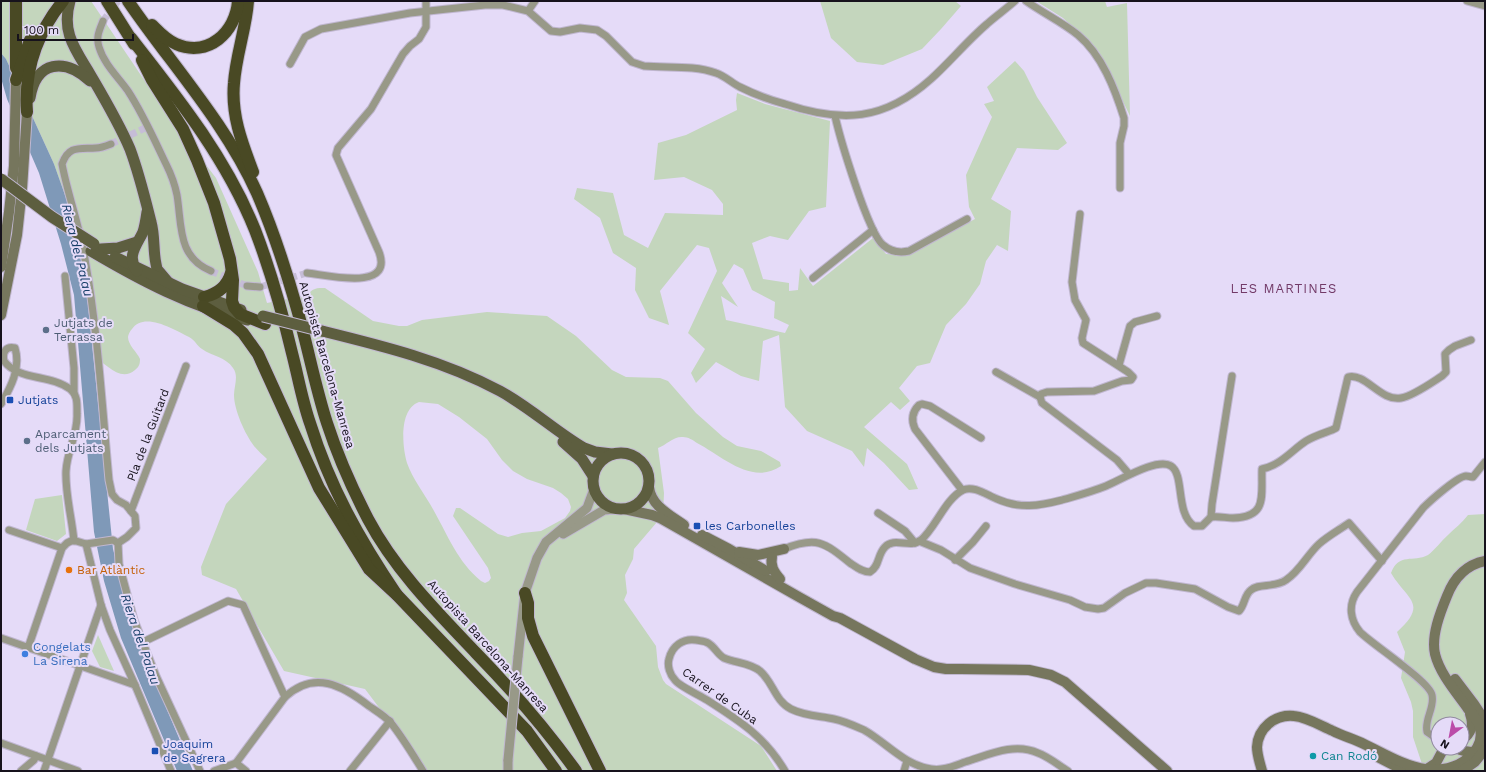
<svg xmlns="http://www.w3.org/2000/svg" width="1486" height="772" font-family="'Work Sans',sans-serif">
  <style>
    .green { fill: #c4d6bd; fill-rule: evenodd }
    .water { fill: #7f99b8 }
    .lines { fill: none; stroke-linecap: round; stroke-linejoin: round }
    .minor-tunnel { stroke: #c6bdd7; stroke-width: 7; stroke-dasharray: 7 3.5; stroke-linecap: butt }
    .minor-casing { stroke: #c0b7d0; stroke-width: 9 }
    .tertiary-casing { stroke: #c0b7d0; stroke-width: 11 }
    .secondary-casing { stroke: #c0b7d0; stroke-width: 12 }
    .primary-casing { stroke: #c0b7d0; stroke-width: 13 }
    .motorway-casing { stroke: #c0b7d0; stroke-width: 14 }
    .minor { stroke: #989988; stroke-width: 7 }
    .tertiary { stroke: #989988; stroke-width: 9 }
    .secondary { stroke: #76765d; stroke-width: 10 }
    .primary { stroke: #5d5e3f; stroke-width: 11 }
    .motorway { stroke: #494924; stroke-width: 12 }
    .tertiary-bridge-casing { stroke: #c0b7d0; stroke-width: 11; stroke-linecap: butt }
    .primary-bridge-casing { stroke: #c0b7d0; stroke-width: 13; stroke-linecap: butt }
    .tertiary-bridge { stroke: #989988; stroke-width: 9 }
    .primary-bridge { stroke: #5d5e3f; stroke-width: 11 }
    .service-dot { fill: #5c6f8a; stroke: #e5dbf8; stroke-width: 1.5 }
    .transit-dot { fill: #1a4fb4; stroke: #e5dbf8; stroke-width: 1.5 }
    .food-dot { fill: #e8710a; stroke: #e5dbf8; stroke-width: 1.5 }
    .shop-dot { fill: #3f7fe0; stroke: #e5dbf8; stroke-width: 1.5 }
    .culture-dot { fill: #0f9aa8; stroke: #e5dbf8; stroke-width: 1.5 }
    .labels { text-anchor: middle; stroke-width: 4; stroke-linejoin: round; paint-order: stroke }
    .service-label { font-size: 12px; fill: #4e5e75; stroke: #e5dbf8; text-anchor: start }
    .street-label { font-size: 12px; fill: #16121c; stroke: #e5dbf8 }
    .transit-label { font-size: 12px; fill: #164399; stroke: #e5dbf8; text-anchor: start }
    .food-label { font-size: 12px; fill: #c56008; stroke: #e5dbf8; text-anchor: start }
    .shop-label { font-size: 12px; fill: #366cbe; stroke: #e5dbf8; text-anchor: start }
    .culture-label { font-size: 12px; fill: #0d838f; stroke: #e5dbf8; text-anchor: start }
    .water-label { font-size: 13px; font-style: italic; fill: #173e68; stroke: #e5dbf8 }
    .neighbourhood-label { font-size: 13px; letter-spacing: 1px; fill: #723a68; stroke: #e5dbf8 }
  </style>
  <rect width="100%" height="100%" fill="#e5dbf8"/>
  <g class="green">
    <path d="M1 1H91L165 111 216 178 258 272 267 303 308 295C312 288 317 288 325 288L373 321 399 326H407L422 320 487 312 547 316 576 336 612 370 626 377 660 378 668 381 696 413 723 437 737 446 761 451 780 462 781 466C752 486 722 456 697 443 693 440 688 437 683 437 674 436 666 445 658 448L664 493 663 515 634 549 633 559 625 575 627 593 624 600 656 646 658 667 663 680 666 684 761 746 777 771H427L365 689 284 671 236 589 202 575 201 567 226 504 267 459C263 455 258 451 254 446 245 434 234 410 234 395 234 386 239 376 233 368 226 357 212 356 202 349 197 346 195 340 189 337 175 330 144 311 132 329 130 331 128 335 128 337 128 345 137 352 140 359 140 364 139 367 135 370 120 383 106 363 94 357L86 286 72 215 54 164 6 59 1 53ZM419 402 438 404 459 417 487 439 502 460 513 471 527 479 553 488 561 493 568 499 571 507 570 511 565 518 541 531 522 533 508 537 498 534 460 508H456L453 516 488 568 491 578 489 581 485 583 481 581C458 562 448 536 434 511 426 496 412 478 407 463 402 446 399 409 419 402Z"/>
    <polygon points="820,1 955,1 961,6 941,29 922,49 883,65 857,62 831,38"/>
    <polygon points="1036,1 1105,1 1107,7 1127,3 1130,116 1099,52 1063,18"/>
    <path d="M1015 61 1024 71 1037 97 1067 143 1058 150 1017 148 991 199 1011 211 1008 251 997 245 986 261 980 284 966 304 946 325 930 363 917 366 899 388 910 401 900 410 891 402 864 427 907 464 918 489 909 490 884 463 867 448 864 467 852 451 807 431 785 407 779 335 763 341 759 381 741 376 716 362 696 383 691 373 705 349 688 333 717 271 709 248 697 245 660 291 669 325 649 318 635 290 636 268 613 253 600 218 574 199 577 188 613 193 624 235 648 248 665 213 723 215V204L712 190 684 177 654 180 658 143 686 135 737 110 736 100 737 93 765 104 830 121 826 207 809 211 788 240 770 236 752 243 763 279 789 283V291L798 290 800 268 813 286 873 238 886 254 905 255 975 219 969 207 966 175 992 117 984 104 994 101 987 87ZM734 264 743 269 752 290 775 302 774 318 789 325 785 333 726 320 721 296 738 307 722 283Z"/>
    <polygon points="62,495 66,534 57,541 26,530 35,499"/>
    <path d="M1485 514V771H1418L1422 764 1413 737V711L1411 702 1401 678 1405 652 1397 632C1429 603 1407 600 1391 573 1399 552 1413 563 1428 555 1435 550 1441 541 1448 535 1455 528 1462 523 1468 515ZM1438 724H1462V748H1438Z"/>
    <polygon points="98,635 114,671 100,667 92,651"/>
  </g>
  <polygon class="water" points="1,53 6,59 54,164 72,215 86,286 113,549 134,632 193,771 177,771 121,638 104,581 94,532 74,295 61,244 39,173 7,99 1,78"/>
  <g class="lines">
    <g class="minor-tunnel">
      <polyline points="103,21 118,1"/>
      <polyline points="111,144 145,128"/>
      <polyline points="211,271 247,286"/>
      <polyline points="260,287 307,273"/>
    </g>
    <defs>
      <g id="minor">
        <path d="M1026 1C1043 13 1062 22 1078 35 1102 55 1115 89 1124 118V126L1120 143V188"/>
        <polyline points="1467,1 1485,6"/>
        <polyline points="528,11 535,1"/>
        <path d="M103 21C99 31 96 37 99 47 104 64 118 77 128 91 143 114 154 139 166 164 171 174 175 185 177 195 182 225 177 257 211 271"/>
        <path d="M290 64 305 37 321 29 410 13 485 5H503L528 11 551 31 560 32 580 28 597 30 606 36 632 62 644 66C668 68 694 65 716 73 725 76 732 83 740 87 754 94 770 100 785 104 842 123 884 121 931 79 950 62 967 41 987 24 996 16 1006 9 1015 1"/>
        <path d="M835 116C840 138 868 233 883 245 891 252 900 253 909 251L967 219"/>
        <path d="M111 144C106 146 101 148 96 148 79 149 69 145 62 164 68 196 80 227 85 259 98 332 102 406 109 480L112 494 117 500 126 505 135 516 136 528 127 537 118 543"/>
        <path d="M307 273C327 275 394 292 379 252L336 155 338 148 371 109 403 54 410 46 419 39 426 27V1"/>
        <polyline points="65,276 74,368 74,393"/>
        <polyline points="813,278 873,230"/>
        <polyline points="247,286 260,287"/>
        <polyline points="1119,365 1130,326 1135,322 1157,316"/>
        <polyline points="996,372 1040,397 1042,403 1117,460 1129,474"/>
        <polyline points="1040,397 1041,394 1047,392 1094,391 1122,381 1131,380 1133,377 1128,372 1083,343 1082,338 1086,320 1075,300 1072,282 1080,214"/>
        <path d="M1 404C11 387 21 368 15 348 6 346 2 352 4 361 19 381 50 374 70 389 78 395 77 404 77 414 78 434 67 451 66 471 65 494 72 518 74 541"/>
        <path d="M962 490 915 429C911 420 912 412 919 405L922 404 930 406 981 438"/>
        <polyline points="131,511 186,366"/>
        <polyline points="878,513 905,531 915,543"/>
        <polyline points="1211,517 1212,504 1232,376"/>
        <polyline points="9,530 62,548"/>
        <path d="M919 541 941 550 970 568 1015 584 1070 600 1085 607 1098 609 1104 608 1125 593 1146 583H1156L1195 589 1228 607 1239 611C1245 605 1244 595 1251 590 1258 583 1275 588 1286 580 1300 571 1307 555 1319 544 1328 536 1339 530 1349 523L1382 561"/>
        <polyline points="118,543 119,564 134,620 156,676 200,771"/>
        <polyline points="86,544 101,605 110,630 135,685 171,771"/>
        <path d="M784 549C816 536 824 542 850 563 856 567 862 572 870 572 880 566 877 555 885 547 894 537 909 548 920 541 935 529 945 499 963 490 973 485 987 495 997 499 1019 509 1039 506 1062 500 1076 496 1091 492 1106 486 1119 481 1157 457 1171 466 1185 475 1175 513 1194 526H1202L1211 517C1219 516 1226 518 1233 518 1268 517 1261 496 1262 469 1281 465 1292 450 1306 441 1314 436 1324 433 1332 430L1336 428 1348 377C1365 372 1381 402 1401 398 1413 396 1431 383 1442 376L1446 372 1445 354 1449 350 1455 346 1471 340"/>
        <polyline points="955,560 973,542 986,526"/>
        <polyline points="1,638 135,685"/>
        <polyline points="143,642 228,601 243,605 285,697 236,763 214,771"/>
        <polyline points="28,648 62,548 67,543 73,540 86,544 113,540 118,543"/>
        <path d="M285 697C314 670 342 685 369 706 376 711 385 716 391 723 403 738 413 755 423 771"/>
        <path d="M1437 739 1427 732C1424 719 1435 708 1432 695 1429 681 1373 645 1360 632 1350 620 1348 605 1357 592L1423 508C1430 501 1458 476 1466 476 1469 476 1470 477 1473 477L1485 462"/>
        <polyline points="1,743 78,771"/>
        <polyline points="236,763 246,771"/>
        <polyline points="21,771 34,760 36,756"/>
        <polyline points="44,771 101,605"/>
        <polyline points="350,771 390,721"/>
        <path d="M785 771C765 737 740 721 707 700 699 695 679 686 675 680 670 675 667 666 669 659 672 646 683 638 696 640 701 641 705 641 708 643 715 647 717 654 724 658 736 663 750 663 760 671 773 682 775 701 791 709 805 716 820 716 834 719 844 721 855 726 864 730 887 743 904 765 931 769 943 771 954 766 965 762 988 755 1014 742 1038 753 1049 757 1058 765 1068 771"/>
        <polyline points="904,771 907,761"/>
      </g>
      <g id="tertiary">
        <polyline points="563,534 604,510 615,509"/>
        <polyline points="518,657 525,593 537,558 546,542 587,508 594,489"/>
        <polyline points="508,771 508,760"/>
      </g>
      <g id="secondary">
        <polyline points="1,267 9,212 14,166 16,80"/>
        <polyline points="1,315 17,235 22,189 27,112"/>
        <path d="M649 487C651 506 670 515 684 525"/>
        <polyline points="624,509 652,515 660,518 799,597 833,616 840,618 915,659 934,667 946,669 961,669 1029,670 1051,675 1065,682 1167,771"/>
        <polyline points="702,535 729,549 766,571"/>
        <polyline points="739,552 758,555 784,549"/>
        <path d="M772 557C770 566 774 572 780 579"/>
        <polyline points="1455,679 1474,704 1485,721"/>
        <polyline points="1437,739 1438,742"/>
        <path d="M1462 740C1472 733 1474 725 1470 714"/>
        <path d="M1456 748C1462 751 1471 753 1479 751"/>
        <polyline points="1372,754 1405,771"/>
        <polyline points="1427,769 1436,763 1444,748"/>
        <path d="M1262 771C1260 763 1257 755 1257 747 1258 728 1275 714 1294 716 1307 717 1321 726 1333 731 1343 736 1354 739 1364 744 1383 753 1404 766 1425 769 1440 771 1457 768 1468 758 1476 751 1483 741 1480 729 1479 721 1473 715 1468 709 1456 692 1440 674 1435 654 1431 636 1440 613 1447 596 1454 578 1465 565 1485 561"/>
        <polyline points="1462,771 1475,762 1485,749"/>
      </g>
      <g id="primary">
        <path d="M70 1C61 32 75 49 90 74 104 98 119 123 130 149 139 173 145 198 151 222 155 236 153 251 156 264L157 269 168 282"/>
        <path d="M30 98C36 60 65 58 90 81"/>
        <polyline points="101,249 118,248 137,242"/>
        <path d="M91 251C140 280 191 307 247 320"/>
        <polyline points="115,257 182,289 241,310"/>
        <path d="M137 271C126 256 137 245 143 232 145 226 146 219 147 212"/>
        <path d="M322 331C383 346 444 361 500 391 531 408 555 431 584 448L595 452 612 454"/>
        <polyline points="563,442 582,459 593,476"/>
        <circle cx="621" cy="481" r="28"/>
      </g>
      <g id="motorway">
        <polyline points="16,1 16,68"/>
        <polyline points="107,1 134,44"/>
        <path d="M128 1C171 64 225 122 257 193 273 230 286 270 297 309 308 347 315 386 327 423 338 457 352 488 368 519 395 570 437 612 476 653 512 690 546 729 576 771"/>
        <path d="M248 1C246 29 236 55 234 83 231 115 242 143 253 172"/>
        <path d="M152 25C160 33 166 40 176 44 208 58 236 32 238 1"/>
        <path d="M131 38C178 98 226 158 255 230 270 269 282 311 292 353 298 376 302 400 310 423 330 487 359 539 397 595"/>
        <polyline points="142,60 152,80 183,129 197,160 214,203 230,259 233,280 232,301 234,307 240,314 265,324"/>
        <polyline points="16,80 30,40"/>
        <path d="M27 112C24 71 37 33 63 1"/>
        <path d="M204 297C218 294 227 287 231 273"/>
        <polyline points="203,306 234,325 243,333 258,354 319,488 369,569 397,595 527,731 556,771"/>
        <polyline points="525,593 528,603 528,618 533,636 600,771"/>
      </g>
    </defs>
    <use href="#minor" class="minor-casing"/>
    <use href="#tertiary" class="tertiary-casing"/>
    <use href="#secondary" class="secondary-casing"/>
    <use href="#primary" class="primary-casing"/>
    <use href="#motorway" class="motorway-casing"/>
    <use href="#minor" class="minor"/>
    <use href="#tertiary" class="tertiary"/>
    <use href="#secondary" class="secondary"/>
    <use href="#primary" class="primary"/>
    <use href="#motorway" class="motorway"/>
    <defs>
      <polyline id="tertiary-bridge" points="508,760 518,657"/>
      <g id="primary-bridge">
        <polyline points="1,179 52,217 94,244"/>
        <polyline points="263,316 322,331"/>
      </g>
    </defs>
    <use href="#tertiary-bridge" class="tertiary-bridge-casing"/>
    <use href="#primary-bridge" class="primary-bridge-casing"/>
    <use href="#tertiary-bridge" class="tertiary-bridge"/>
    <use href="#primary-bridge" class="primary-bridge"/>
  </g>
  <g class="service-dot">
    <circle cx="46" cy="330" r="4"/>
    <circle cx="27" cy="441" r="4"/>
  </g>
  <g class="transit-dot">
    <rect x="6" y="396" width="8" height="8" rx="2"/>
    <rect x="693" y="522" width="8" height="8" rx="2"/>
    <rect x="151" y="747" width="8" height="8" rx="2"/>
  </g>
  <circle class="food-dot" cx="69" cy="570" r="4"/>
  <circle class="shop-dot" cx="25" cy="654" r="4"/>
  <circle class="culture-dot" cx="1313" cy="756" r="4"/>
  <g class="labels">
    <g class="service-label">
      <text x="54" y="327">Jutjats de<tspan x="54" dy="14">Terrassa</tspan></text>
      <text x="35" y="438">Aparcament<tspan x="35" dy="14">dels Jutjats</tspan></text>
    </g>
    <g class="street-label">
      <text transform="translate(327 365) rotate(74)" y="4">Autopista Barcelona-Manresa</text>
      <text transform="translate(148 435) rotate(-69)" y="4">Pla de la Guitard</text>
      <text transform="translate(488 646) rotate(48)" y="4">Autopista Barcelona-Manresa</text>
      <text transform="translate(720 696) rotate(35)" y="4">Carrer de Cuba</text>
    </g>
    <g class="transit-label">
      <text x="18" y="404">Jutjats</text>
      <text x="705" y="530">les Carbonelles</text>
      <text x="163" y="748">Joaquim<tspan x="163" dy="14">de Sagrera</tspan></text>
    </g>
    <g class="food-label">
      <text x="77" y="574">Bar Atlàntic</text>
    </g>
    <g class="shop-label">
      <text x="33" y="651">Congelats<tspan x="33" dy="14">La Sirena</tspan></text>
    </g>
    <g class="culture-label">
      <text x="1321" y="760">Can Rodó</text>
    </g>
    <g class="water-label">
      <text transform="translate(78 250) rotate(76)" y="5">Riera del Palau</text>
      <text transform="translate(141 639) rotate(71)" y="5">Riera del Palau</text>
    </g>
    <g class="neighbourhood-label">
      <text x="1284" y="293">LES MARTINES</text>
    </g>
  </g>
  <rect width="1486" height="772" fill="none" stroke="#16121c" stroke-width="4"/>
  <g transform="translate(1450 736) rotate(212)"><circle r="19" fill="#e5dbf8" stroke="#928ba0"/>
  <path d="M0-3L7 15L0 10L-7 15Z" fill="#bb4ca9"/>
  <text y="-6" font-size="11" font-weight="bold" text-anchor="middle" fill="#16121c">N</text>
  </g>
  <path d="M18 34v6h115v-6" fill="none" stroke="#16121c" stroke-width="2"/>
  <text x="24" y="34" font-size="12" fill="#16121c" stroke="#e5dbf8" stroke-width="3" paint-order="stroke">100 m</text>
</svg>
